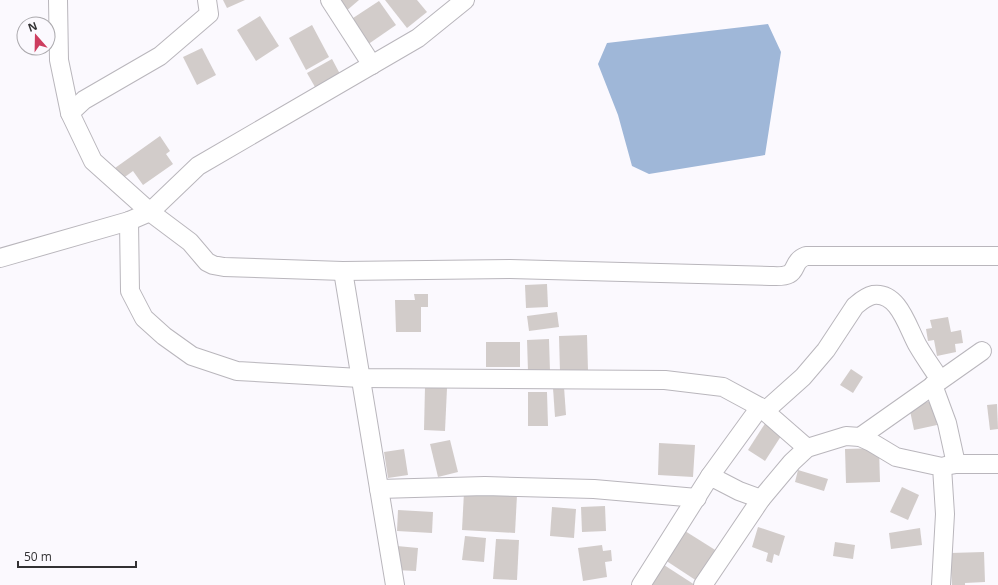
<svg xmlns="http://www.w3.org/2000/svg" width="998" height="585" font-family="'Open Sans',sans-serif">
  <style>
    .water { fill: #9fb7d8 }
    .building { fill: #d2ccca }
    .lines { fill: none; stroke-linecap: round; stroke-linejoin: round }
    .minor-casing { stroke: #b9b6bc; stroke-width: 20 }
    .minor { stroke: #fff; stroke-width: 18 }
  </style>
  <rect width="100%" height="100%" fill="#fbf9fe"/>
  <polygon class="water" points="768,24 781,52 765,155 649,174 632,166 618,115 598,64 607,43"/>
  <g class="building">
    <polygon points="223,0 245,0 227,8"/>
    <polygon points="335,0 359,0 345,12"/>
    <polygon points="385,0 417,0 427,12 407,28"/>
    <polygon points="379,1 396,25 367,45 350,20"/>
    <polygon points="260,16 279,46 256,61 237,30"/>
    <polygon points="312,25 329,57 306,70 289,38"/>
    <polygon points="202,48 216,75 197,85 183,57"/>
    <polygon points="332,59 340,74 315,87 307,73"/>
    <polygon points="160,136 170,151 166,154 173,164 143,185 133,171 122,179 115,168"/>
    <polygon points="547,284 548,307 526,308 525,285"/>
    <polygon points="414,294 428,294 428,307 421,307 421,332 396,332 395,300 415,300"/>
    <polygon points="557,312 559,327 529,331 527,316"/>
    <polygon points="948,317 951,332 961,330 963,343 955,344 956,352 937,356 934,340 928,341 926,329 932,328 930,320"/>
    <polygon points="587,335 588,371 560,372 559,336"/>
    <polygon points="549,339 550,372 528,372 527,340"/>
    <rect x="486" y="342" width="34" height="25"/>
    <polygon points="851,369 863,377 853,393 840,385"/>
    <polygon points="425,387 447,388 445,431 424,430"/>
    <polygon points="564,387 566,415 555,417 553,388"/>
    <polygon points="528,392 547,392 548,426 528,426"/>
    <polygon points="932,401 937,425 914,430 909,406"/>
    <polygon points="997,404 998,429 990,430 987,405"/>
    <polygon points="766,422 783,433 765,461 748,450"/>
    <polygon points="450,440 458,472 438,477 430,444"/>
    <polygon points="659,443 695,445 693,477 658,475"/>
    <polygon points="879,448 880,482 846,483 845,449"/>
    <polygon points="404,449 408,475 388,478 384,452"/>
    <polygon points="798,470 828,479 824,491 795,482"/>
    <polygon points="902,487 919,495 908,520 890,512"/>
    <polygon points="464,492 517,495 515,533 462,530"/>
    <polygon points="605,506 606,531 582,532 581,507"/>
    <polygon points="552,507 576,509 574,538 550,536"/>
    <polygon points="398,510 433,512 432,533 397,531"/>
    <polygon points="758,527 785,536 779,556 774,554 772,563 766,561 768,553 752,547"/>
    <polygon points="920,528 922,545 891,549 889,533"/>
    <polygon points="685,531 720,553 700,583 665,560"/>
    <polygon points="465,536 486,538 484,562 462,560"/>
    <polygon points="496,539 519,540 517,580 493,579"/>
    <polygon points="835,542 855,545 853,559 833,556"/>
    <polygon points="602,545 603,551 611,550 612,561 605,562 607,577 583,581 578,548"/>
    <polygon points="397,546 418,548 416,571 395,570"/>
    <polygon points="984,552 985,582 965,583 965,585 952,585 950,553"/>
    <polygon points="664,565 695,585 650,585"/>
  </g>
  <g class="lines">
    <defs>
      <g id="minor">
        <path d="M58 0 59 60 70 113 93 161 150 212 190 242 207 262 213 265 224 267 343 271 510 269 770 276C775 276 784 277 789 274 797 270 793 261 806 256H998"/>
        <polyline points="330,0 372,65"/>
        <polyline points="70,113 84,100 160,56 209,14 207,0"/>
        <polyline points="129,221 130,291 144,318 164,336 192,356 237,371 360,378 665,380 723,387 760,407 807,448"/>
        <polyline points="0,258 129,221 150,212 198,166 418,38 465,0"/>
        <polyline points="343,271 395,585"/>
        <polyline points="933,385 947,423 956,464"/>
        <path d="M765 411 803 377 826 350 855 306C861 301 865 297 873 295 899 291 908 329 918 346 925 358 933 369 940 380"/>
        <polyline points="860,437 982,351"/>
        <polyline points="945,466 956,464 998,464"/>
        <polyline points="710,476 760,407"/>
        <polyline points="379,489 485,486 594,489 697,498"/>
        <polyline points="641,585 710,476 739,491 761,499 792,462 807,448 846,436 860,437 871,442 896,457 942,467 945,514 941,585"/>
        <polyline points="703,585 761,499"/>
      </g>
    </defs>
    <use href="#minor" class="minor-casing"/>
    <use href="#minor" class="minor"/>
  </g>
  <g transform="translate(36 36) rotate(340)"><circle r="19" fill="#fbf9fe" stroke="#aba9ad"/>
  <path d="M0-3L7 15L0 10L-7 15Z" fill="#cd3d5f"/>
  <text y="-6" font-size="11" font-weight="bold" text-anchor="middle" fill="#323133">N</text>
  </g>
  <path d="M18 561v6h118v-6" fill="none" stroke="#323133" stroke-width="2"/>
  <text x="24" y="561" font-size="12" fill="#323133" stroke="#fbf9fe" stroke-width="3" paint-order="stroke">50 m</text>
</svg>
